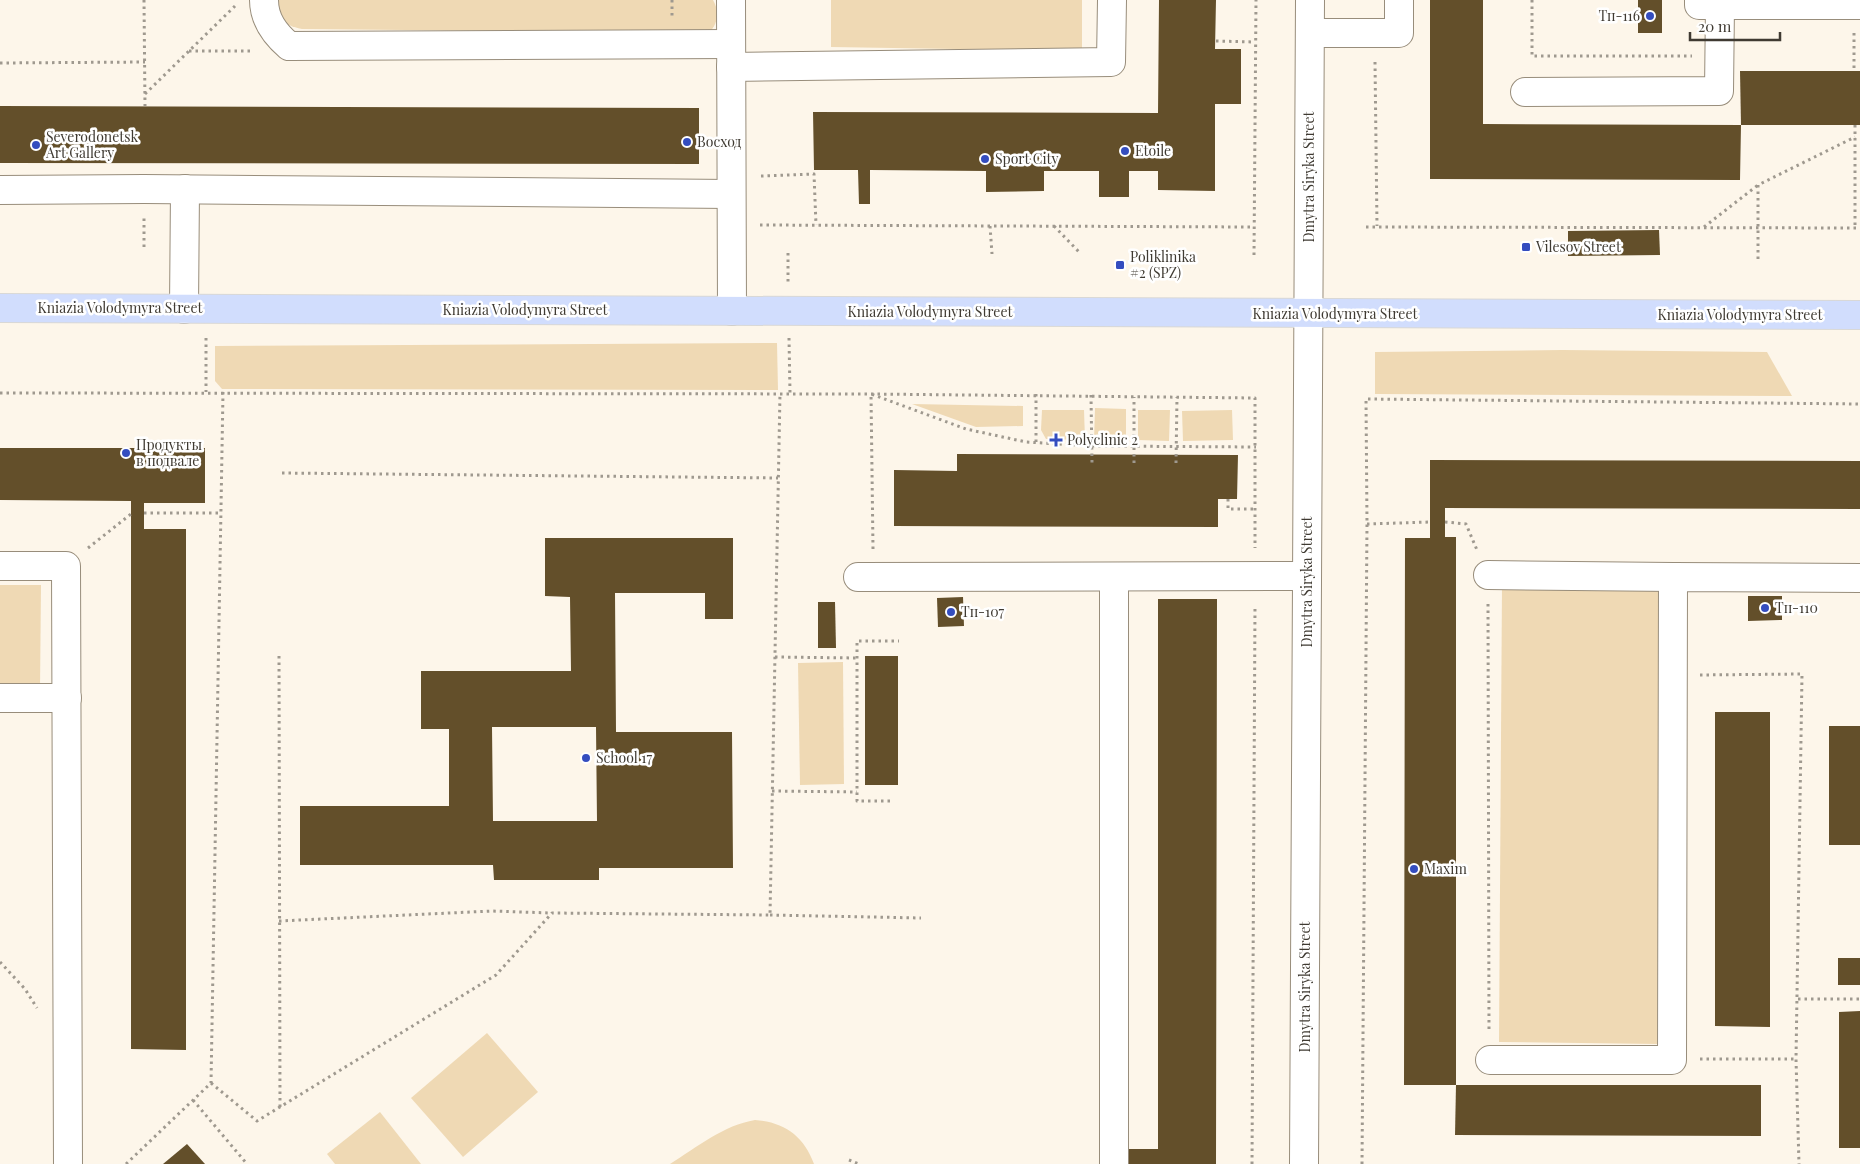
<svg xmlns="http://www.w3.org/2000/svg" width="1860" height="1164" font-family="'Playfair Display',serif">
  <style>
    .green { fill: #efd9b4 }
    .building { fill: #634f2a; fill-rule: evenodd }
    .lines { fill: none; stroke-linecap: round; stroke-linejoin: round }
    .minor-casing { stroke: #988d7b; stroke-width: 30 }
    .major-casing { stroke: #d9d8d6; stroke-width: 30 }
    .path { stroke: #9f998f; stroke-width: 3; stroke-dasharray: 2.5 4; stroke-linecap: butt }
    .minor { stroke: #fff; stroke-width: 28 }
    .major { stroke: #d1ddfd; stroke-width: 28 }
    .poi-dot { fill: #344dbf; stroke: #fff; stroke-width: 2 }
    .labels { text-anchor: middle; stroke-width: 5; stroke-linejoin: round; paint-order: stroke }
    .poi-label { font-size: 14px; fill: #3f3a32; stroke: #fff; text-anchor: start }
    .street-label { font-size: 14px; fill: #3f3a32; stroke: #fff }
  </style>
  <rect width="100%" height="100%" fill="#fdf6ea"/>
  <g class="green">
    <path d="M271 0H713C720 12 718 23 709 33L302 29C282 25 278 18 271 0Z"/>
    <polygon points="831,0 1082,0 1082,51 831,47"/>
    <polygon points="777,343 778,390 222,389 215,381 215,346"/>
    <polygon points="1562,350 1767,352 1792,396 1375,394 1375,352"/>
    <polygon points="912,404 1023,406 1023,426 976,427"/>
    <polygon points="1095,408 1126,409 1126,441 1094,440"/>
    <polygon points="1042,410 1084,410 1085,440 1046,439 1041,430"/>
    <polygon points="1138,410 1170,410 1169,441 1138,440"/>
    <polygon points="1232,410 1233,440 1183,441 1182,411"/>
    <polygon points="0,585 41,585 40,689 0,689"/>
    <polygon points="1502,585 1660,586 1657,1044 1499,1042"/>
    <polygon points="843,662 844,784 800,785 798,663"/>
    <polygon points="487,1033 538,1092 463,1157 411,1098"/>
    <polygon points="380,1112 421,1164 335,1164 327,1154"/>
    <path d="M755 1120C784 1122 804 1136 814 1164H670C697 1147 724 1125 755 1120Z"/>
  </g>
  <g class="building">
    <polygon points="1159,0 1216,0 1215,49 1241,49 1241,104 1215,104 1215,191 1158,190 1158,171 1129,171 1129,197 1099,197 1099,171 1044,171 1044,191 986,192 986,171 870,170 870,204 859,204 858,170 814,170 813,112 1158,113"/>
    <polygon points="1430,0 1483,0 1483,124 1741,125 1740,180 1430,179"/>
    <rect x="1638" y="0" width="24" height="33"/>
    <polygon points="1740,71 1860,71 1860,125 1741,125"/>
    <polygon points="0,106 699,108 699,164 0,163"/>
    <polygon points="1659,230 1660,255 1568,256 1568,231"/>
    <polygon points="0,448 205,448 205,503 144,503 144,529 186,529 186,1050 131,1049 131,501 0,500"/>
    <polygon points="957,454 1238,455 1237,499 1218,499 1218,527 894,526 894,470 957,471"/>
    <polygon points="1430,460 1860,461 1860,509 1445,508 1445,537 1456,537 1456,1085 1404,1085 1405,538 1430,538"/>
    <path d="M545 538H733V619H705V593H615L616 732H732L733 868H599V880H494L493 865H300V806H449V729H421V671H571L570 597 545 596ZM492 727H596L597 821H493Z"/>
    <polygon points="1748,596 1782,596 1782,620 1748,621"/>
    <polygon points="963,597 964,626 938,627 937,598"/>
    <polygon points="1158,599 1217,599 1216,1164 1124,1164 1124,1149 1158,1149"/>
    <polygon points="818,602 835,602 836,648 818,648"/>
    <rect x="865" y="656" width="33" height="129"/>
    <polygon points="1715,712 1770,712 1770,1027 1715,1026"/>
    <rect x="1829" y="726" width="31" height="119"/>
    <rect x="1838" y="958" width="22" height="27"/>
    <polygon points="1860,1011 1860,1148 1839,1148 1839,1012"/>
    <polygon points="1456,1085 1761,1085 1761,1136 1455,1135"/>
    <polygon points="187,1144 205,1164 163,1164"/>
  </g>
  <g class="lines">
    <defs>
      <g id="minor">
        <path d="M264 0C264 20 275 34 289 46L731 44"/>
        <polyline points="731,0 732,311"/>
        <polyline points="1699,0 1699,5 1860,5"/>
        <polyline points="1310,33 1399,33 1399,0"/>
        <polyline points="731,67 1111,62 1112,0"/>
        <polyline points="1525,92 1719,91 1720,5"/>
        <polyline points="0,190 144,189 731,194"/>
        <polyline points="184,309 185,189"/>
        <polyline points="0,566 66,566 68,1164"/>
        <polyline points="1488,575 1673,577"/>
        <polyline points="858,577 1307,576"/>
        <polyline points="0,698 67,698"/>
        <polyline points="1490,1060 1672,1060 1673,577 1860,578"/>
        <polyline points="1114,1164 1114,577"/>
        <polyline points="1304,1164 1310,0"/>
      </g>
      <polyline id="major" points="0,308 1860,315"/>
    </defs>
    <use href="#minor" class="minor-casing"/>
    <use href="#major" class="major-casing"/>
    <g class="path">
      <polyline points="144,0 145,106"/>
      <polyline points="672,0 672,16"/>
      <polyline points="1532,0 1532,56 1692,56"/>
      <polyline points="1854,33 1854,71"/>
      <polyline points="1216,41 1255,42"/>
      <polyline points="189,51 253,51"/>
      <polyline points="1375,62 1377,226"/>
      <polyline points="0,63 145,62"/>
      <polyline points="145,94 235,6"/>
      <polyline points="1855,125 1855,228"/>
      <polyline points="761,176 814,174 816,225"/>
      <polyline points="760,225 1254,227"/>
      <polyline points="990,226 992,254"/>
      <polyline points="1054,226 1081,254"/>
      <polyline points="1366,227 1860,228"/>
      <polyline points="1704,227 1758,185"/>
      <polyline points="144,247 144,218"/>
      <polyline points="788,253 788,282"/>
      <polyline points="1254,255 1256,0"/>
      <polyline points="1758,259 1758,185 1855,137"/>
      <polyline points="206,338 206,392"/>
      <polyline points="789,338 790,393"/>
      <polyline points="0,393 871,394 1255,398 1255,548"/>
      <polyline points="1036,394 1036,443"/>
      <polyline points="1091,395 1092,463"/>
      <polyline points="1134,463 1134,397"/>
      <polyline points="1176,463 1177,397"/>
      <polyline points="282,473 778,478"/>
      <polyline points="1228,499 1228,509 1255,509"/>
      <polyline points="144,513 220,513"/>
      <polyline points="1445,522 1466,524 1477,550"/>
      <polyline points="1367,524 1430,522"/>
      <polyline points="88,548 131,514"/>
      <polyline points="873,549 871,394 966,429 1026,442 1092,446 1256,447"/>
      <polyline points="1488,604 1489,1033"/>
      <polyline points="279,656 280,1107"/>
      <polyline points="775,657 857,658"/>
      <polyline points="1700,675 1802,674 1796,1059 1799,1164"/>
      <polyline points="772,791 857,792"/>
      <polyline points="890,801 857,801 857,641 899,641"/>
      <polyline points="770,915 921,918"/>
      <polyline points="279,921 492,911 551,913"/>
      <polyline points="0,962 25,989 37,1008"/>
      <polyline points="1798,999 1860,999"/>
      <polyline points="1700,1059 1796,1059"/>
      <polyline points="211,1083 257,1121 496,975 552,913 770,915 780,393"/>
      <polyline points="193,1100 247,1164"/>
      <polyline points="849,1160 859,1164"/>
      <polyline points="126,1164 211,1083 223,392"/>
      <polyline points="1252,1164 1255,605"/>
      <polyline points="1362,1164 1367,524 1366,399 1860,404"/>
    </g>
    <use href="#minor" class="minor"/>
    <use href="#major" class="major"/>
  </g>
  <g class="poi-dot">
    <circle cx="1650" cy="16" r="5"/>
    <circle cx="687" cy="142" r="5"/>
    <circle cx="36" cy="145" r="5"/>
    <circle cx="1125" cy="151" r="5"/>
    <circle cx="985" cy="159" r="5"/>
    <rect x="1521" y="242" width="10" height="10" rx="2.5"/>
    <rect x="1115" y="260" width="10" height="10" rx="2.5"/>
    <path d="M1053.5 432.5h5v5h5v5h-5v5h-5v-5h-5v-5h5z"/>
    <circle cx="126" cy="453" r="5"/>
    <circle cx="1765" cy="608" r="5"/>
    <circle cx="951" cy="612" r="5"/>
    <circle cx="586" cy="758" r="5"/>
    <circle cx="1414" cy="869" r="5"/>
  </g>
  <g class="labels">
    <g class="poi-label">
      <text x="1640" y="21" text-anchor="end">Тп-116</text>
      <text x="46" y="142">Severodonetsk<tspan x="46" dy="16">Art Gallery</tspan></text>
      <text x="697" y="147">Восход</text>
      <text x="1135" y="156">Etoile</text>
      <text x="995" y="164">Sport City</text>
      <text x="1536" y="252">Vilesov Street</text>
      <text x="1130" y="262">Poliklinika<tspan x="1130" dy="16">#2 (SPZ)</tspan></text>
      <text x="1067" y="445">Polyclinic 2</text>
      <text x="136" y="450">Продукты<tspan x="136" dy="16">в подвале</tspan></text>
      <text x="1775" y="613">Тп-110</text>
      <text x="961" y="617">Тп-107</text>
      <text x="596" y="763">School 17</text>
      <text x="1424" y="874">Maxim</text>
    </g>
    <g class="street-label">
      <text transform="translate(1309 177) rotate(-90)" y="5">Dmytra Siryka Street</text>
      <text x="120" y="313">Kniazia Volodymyra Street</text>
      <text x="525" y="315">Kniazia Volodymyra Street</text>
      <text x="930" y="317">Kniazia Volodymyra Street</text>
      <text x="1335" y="319">Kniazia Volodymyra Street</text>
      <text x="1740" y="320">Kniazia Volodymyra Street</text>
      <text transform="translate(1307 582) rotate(-90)" y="5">Dmytra Siryka Street</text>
      <text transform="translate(1305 987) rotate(-90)" y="5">Dmytra Siryka Street</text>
    </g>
  </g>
  <path d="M1690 32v8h90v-8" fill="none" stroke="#3f3a32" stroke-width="2.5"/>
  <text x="1698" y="32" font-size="15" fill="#3f3a32" stroke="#ffffff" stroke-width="4" paint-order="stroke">20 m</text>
</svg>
